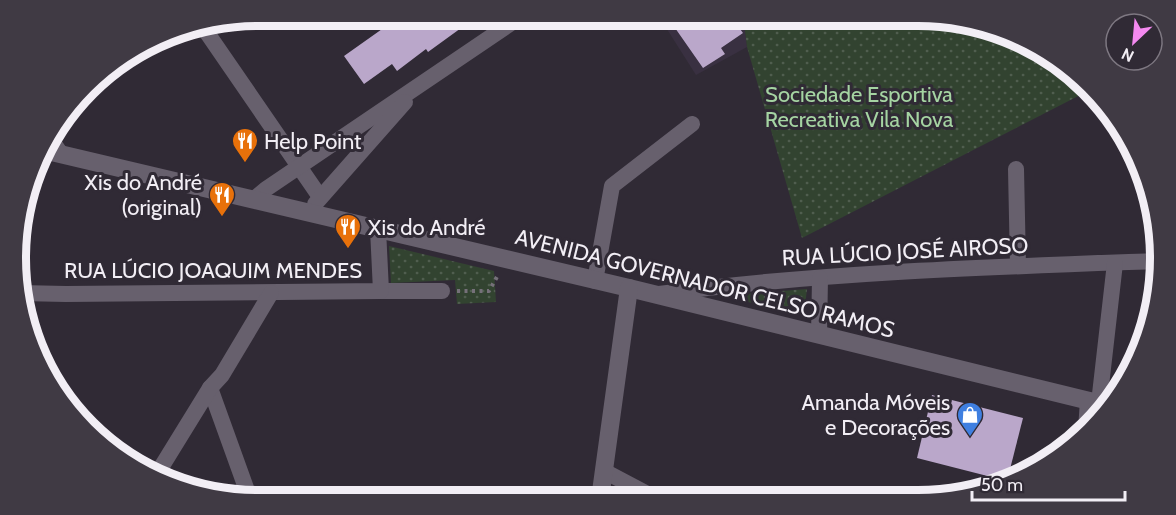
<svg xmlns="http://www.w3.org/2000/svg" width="1176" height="515" font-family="Cabin,sans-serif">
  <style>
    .built { fill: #393041 }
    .park { fill: url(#park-dots) }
    .building { fill: #baa7ca }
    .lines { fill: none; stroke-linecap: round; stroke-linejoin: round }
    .path { stroke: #757079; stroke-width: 4; stroke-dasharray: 3 4.5; stroke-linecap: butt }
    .street { stroke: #67606d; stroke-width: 16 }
    .secondary { stroke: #67606d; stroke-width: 18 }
    .labels { text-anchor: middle; stroke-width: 6; stroke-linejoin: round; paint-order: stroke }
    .park-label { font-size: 22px; fill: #a5d4a2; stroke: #302a35 }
    .poi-label { font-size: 22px; fill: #f2eef5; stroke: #302a35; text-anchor: start }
    .street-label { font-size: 22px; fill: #f2eef5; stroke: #302a35 }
    .rim { fill: none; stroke: #f2eef5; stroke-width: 8 }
  </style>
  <defs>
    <pattern id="park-dots" width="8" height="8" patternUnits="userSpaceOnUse" patternTransform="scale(1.5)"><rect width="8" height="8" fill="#324330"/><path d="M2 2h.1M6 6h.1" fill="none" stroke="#505e4f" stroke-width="1.8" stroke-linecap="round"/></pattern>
  </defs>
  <rect width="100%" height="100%" fill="#302a35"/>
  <polygon class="built" points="658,15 743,15 747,47 696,75"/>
  <g class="park">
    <polygon points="743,15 919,15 997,28 1079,75 1090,90 802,238 747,47"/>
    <polygon points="389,246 494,271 496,302 457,304 455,280 391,283"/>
    <polygon points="807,289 804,314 743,301 732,295"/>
  </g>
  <g class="building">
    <polygon points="414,15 479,15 428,52 426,49 397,71 392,64 364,84 344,56 392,22 396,27"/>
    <polygon points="666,15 730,15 743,33 721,48 725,54 703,68"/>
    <polygon points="932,395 1023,418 1007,481 917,458"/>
  </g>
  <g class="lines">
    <polyline class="path" points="457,291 489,291 498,275"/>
    <g class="street">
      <polyline points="201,24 320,197"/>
      <polyline points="48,135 61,154"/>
      <polyline points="1016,169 1018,266"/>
      <polyline points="253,200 266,189 523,15"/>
      <polyline points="315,204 405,102"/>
      <polyline points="595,281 612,186 692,124"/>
      <polyline points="381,291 442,291"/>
      <polyline points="20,293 66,294 381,291 378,229"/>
      <path d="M659 294C824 272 992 267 1158 261"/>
      <polyline points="819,335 820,278"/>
      <polyline points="210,388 250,499"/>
      <polyline points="1099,403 1115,263"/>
      <polyline points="1086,430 1088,400"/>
      <polyline points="604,471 657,499"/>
      <polyline points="157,474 210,388 222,375 271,293"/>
    </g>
    <g class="secondary">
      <polyline points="43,150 629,288 1110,406"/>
      <polyline points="600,499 629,288"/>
    </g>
  </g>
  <defs>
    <symbol id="restaurant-pin" viewBox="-11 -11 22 30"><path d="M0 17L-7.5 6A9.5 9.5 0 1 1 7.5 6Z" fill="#e8710a" stroke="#302a35"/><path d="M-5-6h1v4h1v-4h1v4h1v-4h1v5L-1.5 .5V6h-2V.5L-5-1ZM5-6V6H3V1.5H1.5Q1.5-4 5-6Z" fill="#fff"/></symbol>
    <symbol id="shop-pin" viewBox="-11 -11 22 30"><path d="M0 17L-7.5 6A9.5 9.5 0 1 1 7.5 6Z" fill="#3f7fe0" stroke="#302a35"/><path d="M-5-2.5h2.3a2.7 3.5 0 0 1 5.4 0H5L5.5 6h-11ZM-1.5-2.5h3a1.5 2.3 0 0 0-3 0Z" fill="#fff"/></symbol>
  </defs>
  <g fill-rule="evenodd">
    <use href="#restaurant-pin" x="230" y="126" width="30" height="40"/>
    <use href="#restaurant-pin" x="207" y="180" width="30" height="40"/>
    <use href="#restaurant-pin" x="333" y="212" width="30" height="40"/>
    <use href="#shop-pin" x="955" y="400" width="30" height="40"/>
  </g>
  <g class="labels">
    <g class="park-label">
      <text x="859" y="102">Sociedade Esportiva<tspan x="859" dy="25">Recreativa Vila Nova</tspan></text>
    </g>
    <g class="poi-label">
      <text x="264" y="149">Help Point</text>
      <text x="202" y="190" text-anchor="end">Xis do André<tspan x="202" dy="25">(original)</tspan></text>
      <text x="368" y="235">Xis do André</text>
      <text x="950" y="410" text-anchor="end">Amanda Móveis<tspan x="950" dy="25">e Decorações</tspan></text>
    </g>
    <g class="street-label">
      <text transform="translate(905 251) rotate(-3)" y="8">RUA LÚCIO JOSÉ AIROSO</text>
      <text x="213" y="278">RUA LÚCIO JOAQUIM MENDES</text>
      <text transform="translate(705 283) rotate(14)" y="8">AVENIDA GOVERNADOR CELSO RAMOS</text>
    </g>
  </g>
  <path d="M0 0H1176V515H0ZM258 26H918A232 232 0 0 1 1150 258V258A232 232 0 0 1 918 490H258A232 232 0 0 1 26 258V258A232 232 0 0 1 258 26Z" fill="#403a44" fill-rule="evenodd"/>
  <path class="rim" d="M258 26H918A232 232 0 0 1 1150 258V258A232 232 0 0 1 918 490H258A232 232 0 0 1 26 258V258A232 232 0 0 1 258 26Z"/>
  <g transform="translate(1134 42) rotate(206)"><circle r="28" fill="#302a35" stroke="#7e7882" stroke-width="1.5"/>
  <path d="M0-4.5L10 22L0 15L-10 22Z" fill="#f489f0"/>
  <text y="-9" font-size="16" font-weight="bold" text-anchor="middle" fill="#f2eef5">N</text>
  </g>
  <path d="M972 491v9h153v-9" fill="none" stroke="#f2eef5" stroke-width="3"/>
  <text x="981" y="491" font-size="18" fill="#f2eef5" stroke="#302a35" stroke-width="4.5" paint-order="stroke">50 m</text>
</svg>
